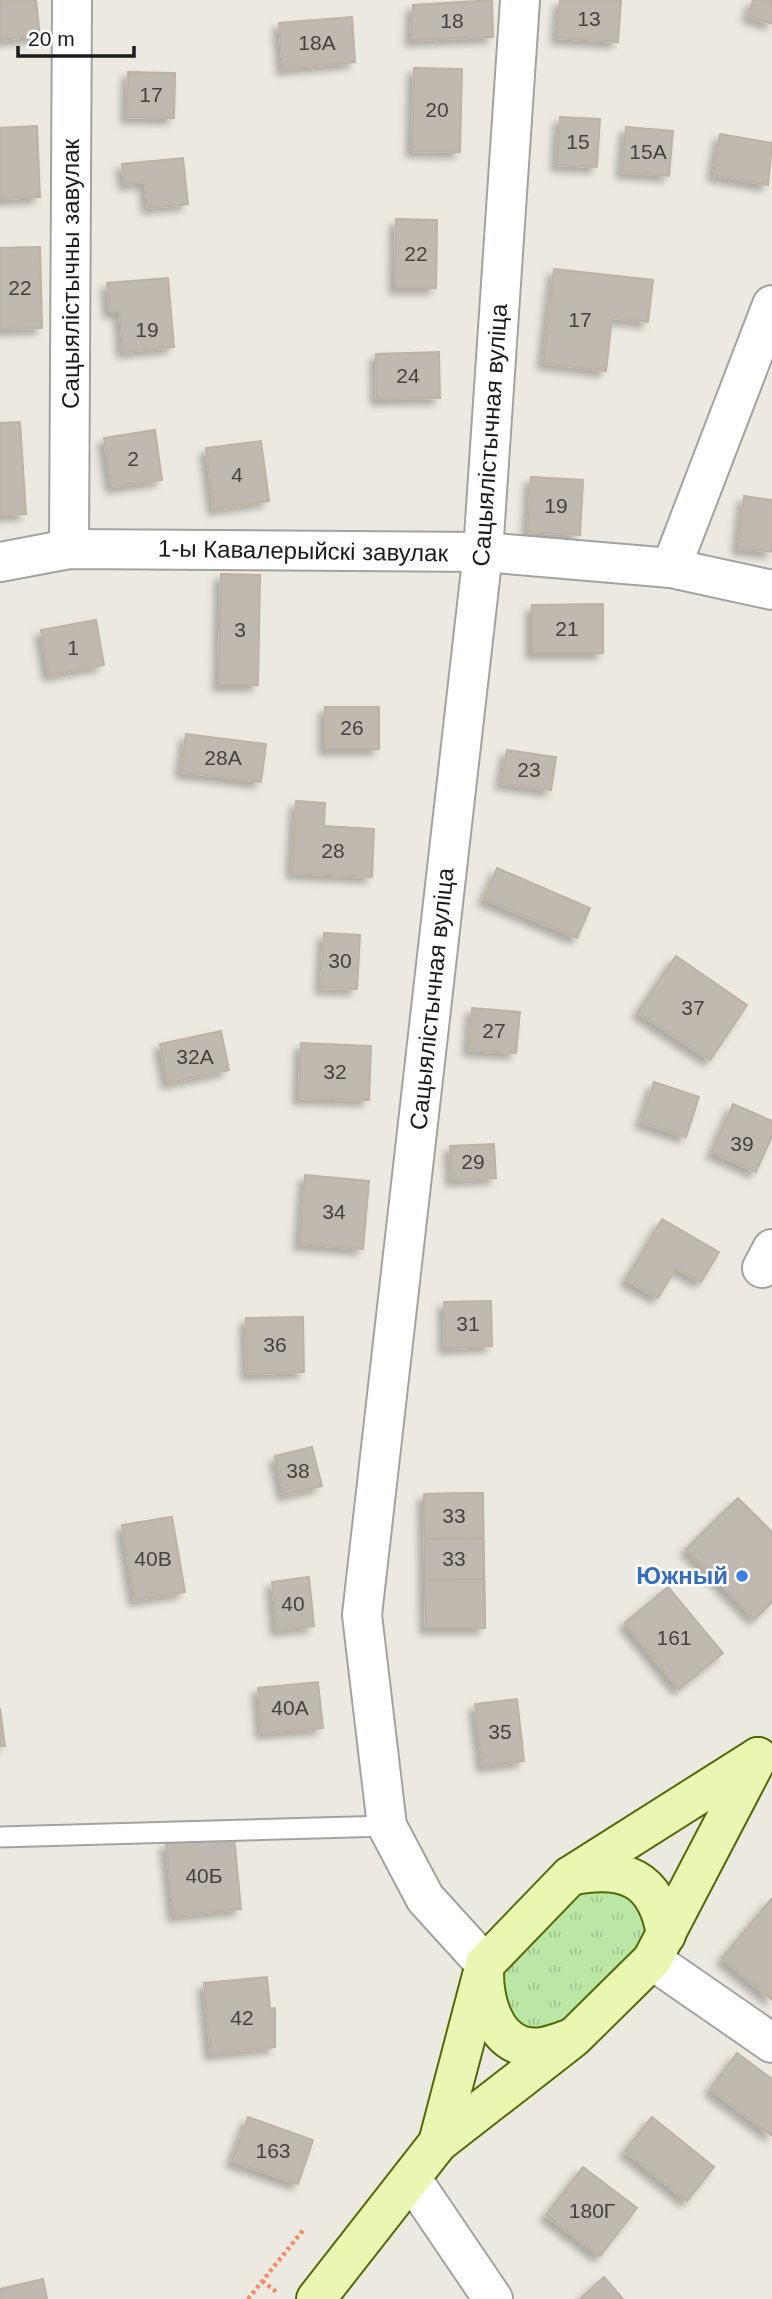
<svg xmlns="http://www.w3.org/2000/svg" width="772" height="2299" font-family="Arial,sans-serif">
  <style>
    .grass { fill: url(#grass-tufts) }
    .building { fill: #c0b9b0; stroke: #bdb2a3; stroke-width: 2; filter: url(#shadow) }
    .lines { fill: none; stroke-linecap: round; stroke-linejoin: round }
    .lane-casing { stroke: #a2a2a2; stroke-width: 23 }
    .street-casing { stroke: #a2a2a2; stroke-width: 42 }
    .secondary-casing { stroke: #526b08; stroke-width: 42 }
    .path { stroke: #f58a68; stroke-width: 4.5; stroke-dasharray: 3.5 3.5; stroke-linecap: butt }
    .lane { stroke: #fff; stroke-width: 19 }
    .street { stroke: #fff; stroke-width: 38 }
    .secondary { stroke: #eaf7b3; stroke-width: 38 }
    .shop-dot { fill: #3f7fe0; stroke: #fff; stroke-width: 2.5 }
    .labels { text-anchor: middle; stroke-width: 5; stroke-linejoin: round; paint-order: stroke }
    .number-label { font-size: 21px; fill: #444240 }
    .street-label { font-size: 24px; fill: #1b1b1b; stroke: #fff }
    .shop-label { font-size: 24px; font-weight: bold; fill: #366cbe; stroke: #fff; text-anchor: end }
  </style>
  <defs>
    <pattern id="grass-tufts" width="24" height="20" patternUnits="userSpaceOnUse" patternTransform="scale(1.75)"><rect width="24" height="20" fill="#bce6a6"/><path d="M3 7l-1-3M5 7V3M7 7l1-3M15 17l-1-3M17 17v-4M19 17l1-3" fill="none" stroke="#a1c58e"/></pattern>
    <filter id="shadow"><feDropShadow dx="-6" dy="6" stdDeviation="3.5" flood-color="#0004"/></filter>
  </defs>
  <rect width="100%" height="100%" fill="#eceae0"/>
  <path class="grass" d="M624 1887C642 1909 655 1918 640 1947L566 2027 528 2029 512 2018 498 1986 504 1966 575 1892Z"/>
  <g class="building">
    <polygon points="0,0 36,0 40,36 0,40"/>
    <polygon points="492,0 493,37 411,40 413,5"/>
    <polygon points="560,0 621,0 618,42 557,38"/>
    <polygon points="753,0 772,0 772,24 748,16"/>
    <polygon points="352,17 355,62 283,69 279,23"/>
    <polygon points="414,68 462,69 460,152 412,151"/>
    <polygon points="128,72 175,73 174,118 127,117"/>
    <polygon points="560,117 600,119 597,167 557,165"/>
    <polygon points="37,126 40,197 0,199 0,128"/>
    <polygon points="626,127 673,131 669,176 622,172"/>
    <polygon points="720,134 772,143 768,185 713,175"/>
    <polygon points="183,158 188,204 148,208 145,182 125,184 122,164"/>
    <polygon points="396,219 437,220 436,288 395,288"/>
    <polygon points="40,247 42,328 0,329 0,248"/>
    <polygon points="554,269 653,280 648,322 612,318 606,371 543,363"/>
    <polygon points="168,278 174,347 123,352 120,312 110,312 107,283"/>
    <polygon points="439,352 440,398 377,399 376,354"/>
    <polygon points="20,422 26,514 0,515 0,423"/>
    <polygon points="155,430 162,480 112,487 104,438"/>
    <polygon points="261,441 269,501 214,509 206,448"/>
    <polygon points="531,477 583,480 580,535 528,532"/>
    <polygon points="744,496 772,500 772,552 738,548"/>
    <polygon points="221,574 260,575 258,685 219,685"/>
    <polygon points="603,604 603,653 532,653 532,605"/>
    <polygon points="96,620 104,665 49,675 41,630"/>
    <rect x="325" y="707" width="54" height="42"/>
    <polygon points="186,734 266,744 261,782 181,772"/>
    <polygon points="507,750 556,757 551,790 501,783"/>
    <polygon points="296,801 325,803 324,826 374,829 372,877 292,873"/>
    <polygon points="497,868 590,908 577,938 484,899"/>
    <polygon points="324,933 360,935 357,989 321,988"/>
    <polygon points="676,956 747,1005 710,1060 638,1012"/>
    <polygon points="472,1008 520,1012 516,1053 469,1050"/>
    <polygon points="221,1031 229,1070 168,1083 160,1044"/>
    <polygon points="301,1043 371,1046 369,1100 299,1098"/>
    <polygon points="654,1082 699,1097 686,1137 641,1122"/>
    <polygon points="733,1104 772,1121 772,1136 756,1172 712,1152"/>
    <polygon points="494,1144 496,1178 452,1180 450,1146"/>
    <polygon points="305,1175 369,1181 363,1249 300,1244"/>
    <polygon points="662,1219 719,1252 701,1282 676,1268 658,1298 626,1280"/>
    <polygon points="491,1301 492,1346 445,1348 444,1302"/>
    <polygon points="303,1317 304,1372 247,1374 246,1318"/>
    <polygon points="312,1447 322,1486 284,1495 275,1456"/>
    <polygon points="483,1493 485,1628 426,1628 424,1494"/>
    <polygon points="483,1493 483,1538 425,1539 424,1494"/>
    <polygon points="738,1498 772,1532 772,1602 755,1619 686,1549"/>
    <polygon points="172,1517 185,1592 135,1600 122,1525"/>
    <polygon points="483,1538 484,1579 425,1580 425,1539"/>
    <polygon points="309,1577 314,1626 277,1630 272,1582"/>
    <polygon points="484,1579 485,1628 426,1628 425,1580"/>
    <polygon points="668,1587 723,1653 679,1689 625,1623"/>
    <polygon points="318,1682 323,1728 262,1733 258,1688"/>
    <polygon points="517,1699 524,1761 483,1766 475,1704"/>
    <polygon points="0,1708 5,1746 0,1746"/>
    <polygon points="234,1836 241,1909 174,1916 166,1843"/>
    <polygon points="772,1898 772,2000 722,1958"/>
    <polygon points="267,1977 270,2009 275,2008 275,2047 211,2054 204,1983"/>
    <polygon points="737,2053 772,2079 772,2136 710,2089"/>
    <polygon points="248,2117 313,2140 298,2184 232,2161"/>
    <polygon points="652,2117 714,2167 687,2201 625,2151"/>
    <polygon points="583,2167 637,2208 600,2256 546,2215"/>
    <polygon points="604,2277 623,2299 580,2299"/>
    <polygon points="43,2279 47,2299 0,2299 0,2289"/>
  </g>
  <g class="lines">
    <defs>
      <polyline id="lane" points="0,1837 387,1826"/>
      <g id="street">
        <polyline points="69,549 72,0"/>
        <polyline points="0,562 69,549 483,552 671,568 772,590"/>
        <polyline points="671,568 772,305"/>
        <polyline points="762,1268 772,1249"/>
        <polyline points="652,1960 772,2043"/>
        <polyline points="485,1964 425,1898 387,1826 362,1615 483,552 520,0"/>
        <polyline points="411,2178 493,2299"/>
      </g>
      <g id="secondary">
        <path d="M570 1876C624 1865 657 1877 666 1935"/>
        <path d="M484 1973C484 1999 493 2038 523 2046 540 2051 557 2043 572 2038"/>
        <polyline points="438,2143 485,1964 570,1876 758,1757"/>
        <polyline points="316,2299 438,2143 573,2038 652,1960 758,1757"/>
      </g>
    </defs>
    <use href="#lane" class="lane-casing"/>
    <use href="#street" class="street-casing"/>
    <use href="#secondary" class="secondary-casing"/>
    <g class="path">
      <polyline points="262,2281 278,2293"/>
      <polyline points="248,2299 304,2229"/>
    </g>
    <use href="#lane" class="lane"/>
    <use href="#street" class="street"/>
    <use href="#secondary" class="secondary"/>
  </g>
  <circle class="shop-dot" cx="742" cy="1576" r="7"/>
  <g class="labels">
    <g class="number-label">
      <text x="589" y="26">13</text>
      <text x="452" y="28">18</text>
      <text x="317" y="50">18А</text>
      <text x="151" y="102">17</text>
      <text x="437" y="117">20</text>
      <text x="578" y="149">15</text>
      <text x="648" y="159">15А</text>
      <text x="416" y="261">22</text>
      <text x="20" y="295">22</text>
      <text x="580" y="327">17</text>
      <text x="147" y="337">19</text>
      <text x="408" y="383">24</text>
      <text x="133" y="466">2</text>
      <text x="237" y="482">4</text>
      <text x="556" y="513">19</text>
      <text x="567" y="636">21</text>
      <text x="240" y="637">3</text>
      <text x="73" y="655">1</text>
      <text x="352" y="735">26</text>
      <text x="223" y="765">28А</text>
      <text x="529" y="777">23</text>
      <text x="333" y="858">28</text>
      <text x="340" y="968">30</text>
      <text x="693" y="1015">37</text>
      <text x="494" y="1038">27</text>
      <text x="195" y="1064">32А</text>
      <text x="335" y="1079">32</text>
      <text x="742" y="1151">39</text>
      <text x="473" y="1169">29</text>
      <text x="334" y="1219">34</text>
      <text x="468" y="1331">31</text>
      <text x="275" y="1352">36</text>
      <text x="298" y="1478">38</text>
      <text x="454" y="1523">33</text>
      <text x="153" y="1566">40В</text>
      <text x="454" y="1566">33</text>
      <text x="293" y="1611">40</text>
      <text x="674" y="1645">161</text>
      <text x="290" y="1715">40А</text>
      <text x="500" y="1739">35</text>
      <text x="204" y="1883">40Б</text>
      <text x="242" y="2025">42</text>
      <text x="273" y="2158">163</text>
      <text x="592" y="2218">180Г</text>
    </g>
    <g class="street-label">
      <text transform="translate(71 274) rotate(-90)" y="8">Сацыялістычны завулак</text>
      <text transform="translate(490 435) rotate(-86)" y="8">Сацыялістычная вуліца</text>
      <text transform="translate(303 551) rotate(1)" y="8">1-ы Кавалерыйскі завулак</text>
      <text transform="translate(432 999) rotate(-84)" y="8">Сацыялістычная вуліца</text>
    </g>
    <g class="shop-label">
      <text x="728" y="1584">Южный</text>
    </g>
  </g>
  <path d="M18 46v10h116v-10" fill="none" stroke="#1b1b1b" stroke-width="3.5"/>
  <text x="28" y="46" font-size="21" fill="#1b1b1b" stroke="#ffffff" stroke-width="5" paint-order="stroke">20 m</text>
</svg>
